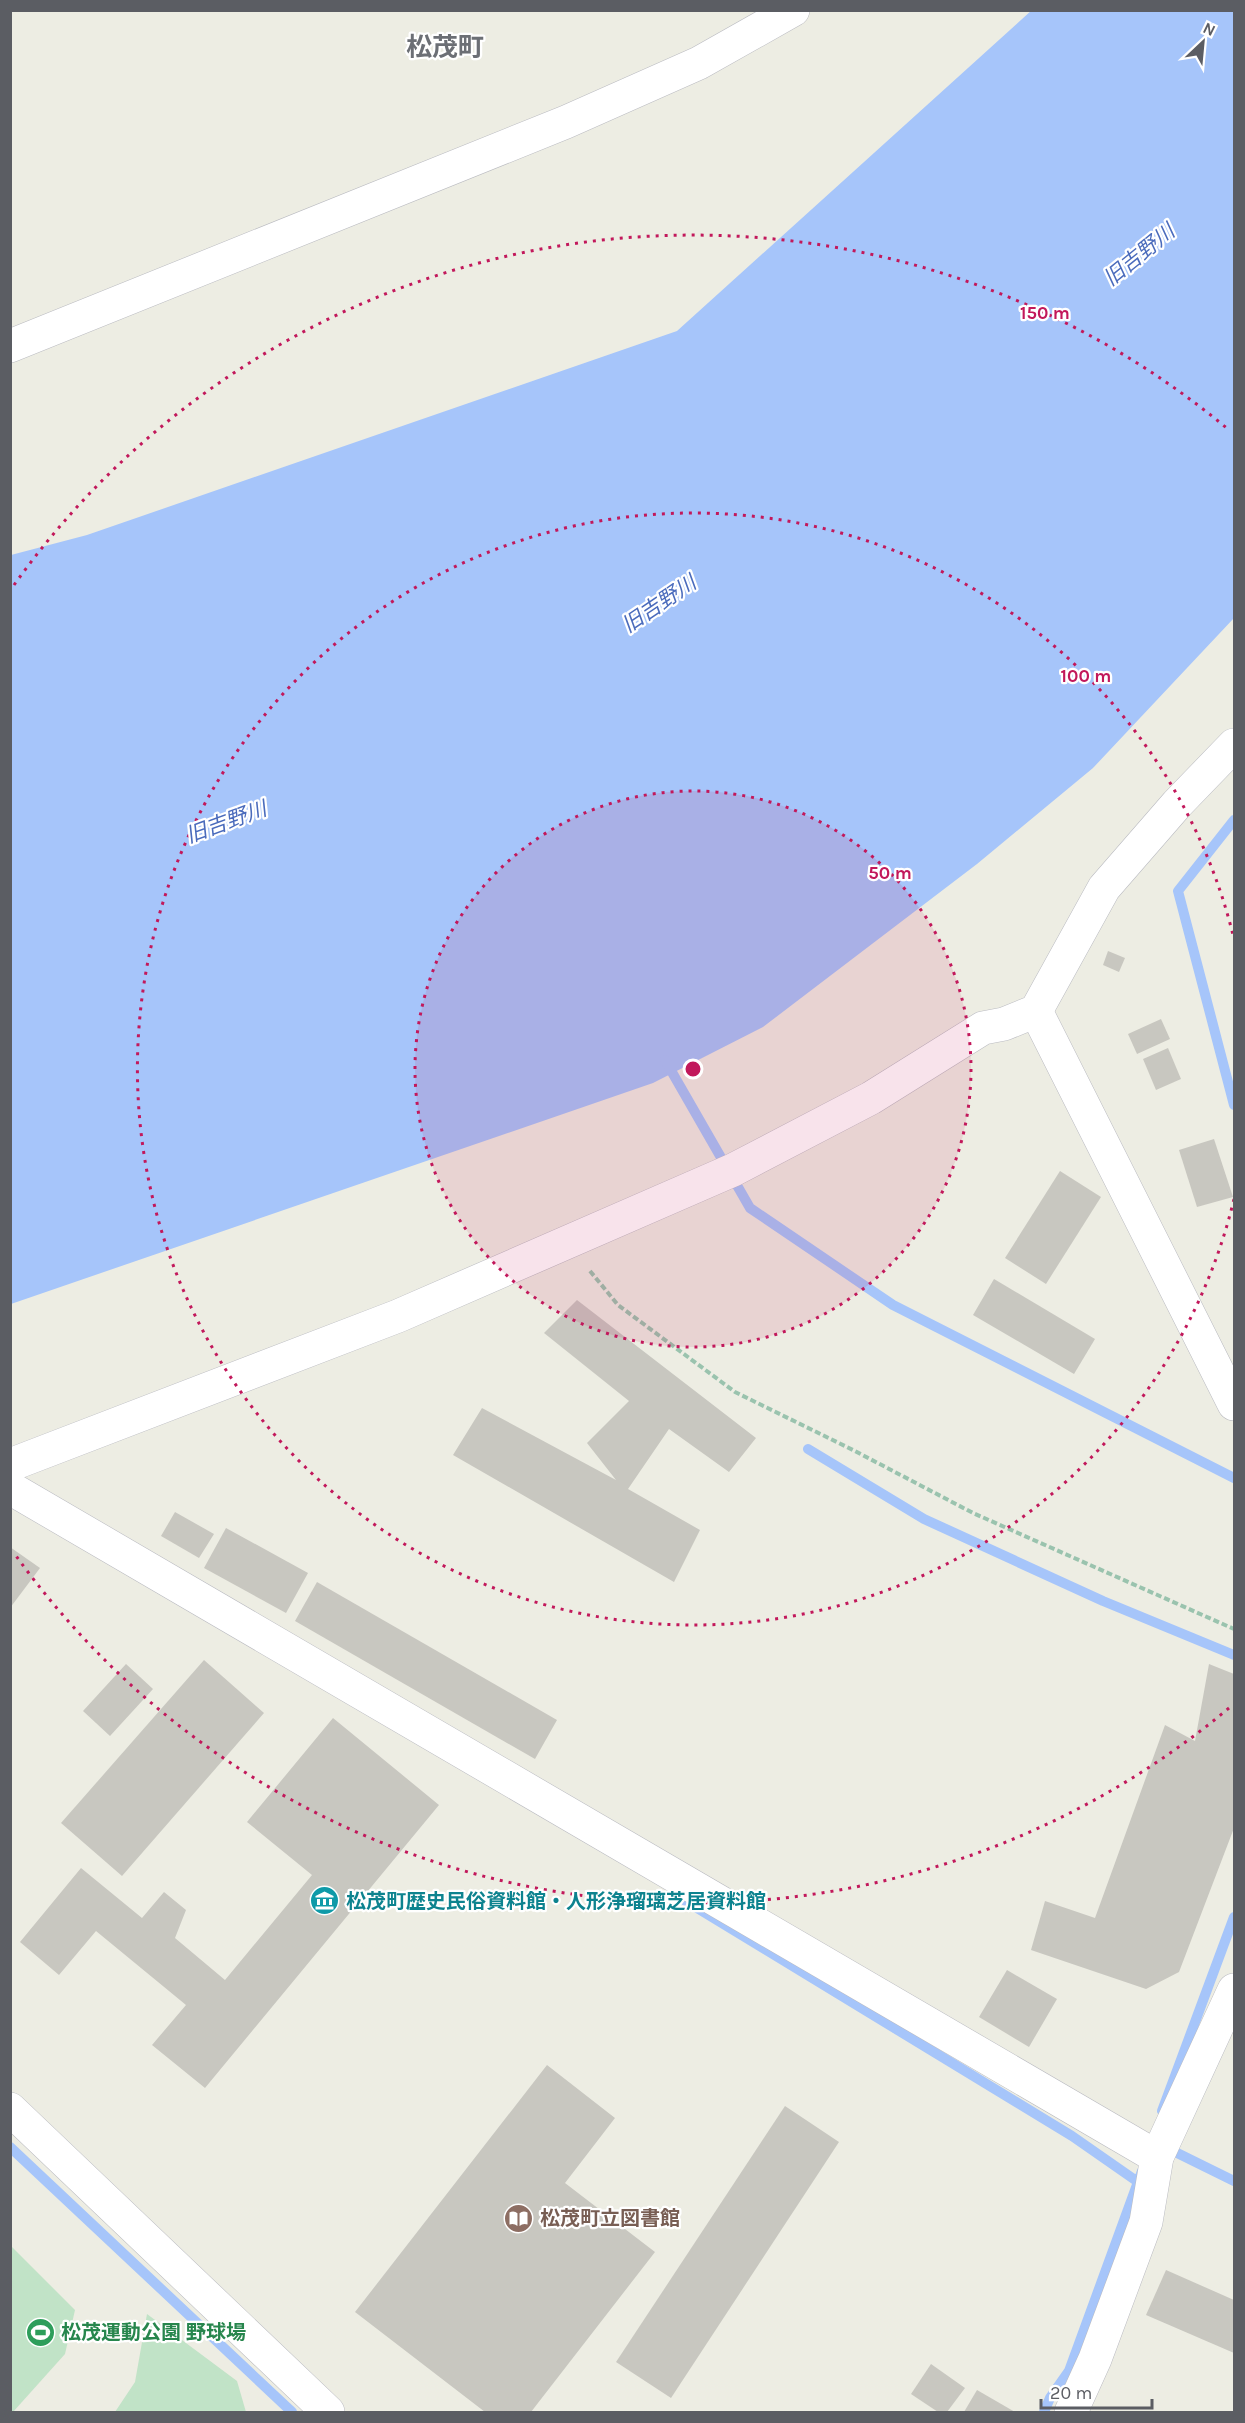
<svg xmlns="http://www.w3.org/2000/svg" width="1245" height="2423" font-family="Karla,'Noto Sans JP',sans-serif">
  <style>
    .green { fill: #c1e3c7 }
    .water { fill: #a6c5fa }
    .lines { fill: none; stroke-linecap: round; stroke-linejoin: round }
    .stream { stroke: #a6c5fa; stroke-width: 10 }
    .building { fill: #c8c7c0 }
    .street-casing { stroke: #babbc1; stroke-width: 34 }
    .path { stroke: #9ac3ae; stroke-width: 4; stroke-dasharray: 6 3; stroke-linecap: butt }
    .street { stroke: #fff; stroke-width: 33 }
    .ring { fill: none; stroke: #c2185b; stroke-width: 3; stroke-dasharray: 3 6 }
    .labels { text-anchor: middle; stroke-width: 4.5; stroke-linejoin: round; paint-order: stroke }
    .culture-label { font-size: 20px; font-weight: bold; fill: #0d838f; stroke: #fff; text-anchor: start }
    .education-label { font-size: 20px; font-weight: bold; fill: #785e54; stroke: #fff; text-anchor: start }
    .leisure-label { font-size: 20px; font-weight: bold; fill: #27864d; stroke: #fff; text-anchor: start }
    .water-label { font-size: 21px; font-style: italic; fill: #4a6bbc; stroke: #fff }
    .district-label { font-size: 26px; font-weight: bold; fill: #6c6f75; stroke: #fff }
    .centre { fill: #c2185b; stroke: #fff; stroke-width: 3 }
    .ring-label { font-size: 18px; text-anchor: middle; font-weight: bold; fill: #c2185b; stroke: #fff; stroke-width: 4.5; stroke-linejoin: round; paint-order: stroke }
  </style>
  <rect width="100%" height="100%" fill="#edede3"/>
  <g class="green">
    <polygon points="10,2245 75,2310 65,2354 13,2412 10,2412"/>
    <polygon points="147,2314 237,2381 246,2412 115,2412 135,2382"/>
  </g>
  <polygon class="water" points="1032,10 1234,11 1234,618 1093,768 977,864 763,1027 653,1083 11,1304 11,555 87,535 677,331"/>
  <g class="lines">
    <g class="stream">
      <polyline points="1234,820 1178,891 1234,1105"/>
      <polyline points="665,1060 750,1208 893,1305 1234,1478"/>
      <polyline points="808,1449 924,1519 1103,1601 1234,1655"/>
      <polyline points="679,1897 1072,2136 1138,2182 1142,2171"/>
      <polyline points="1162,2111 1234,1917"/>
      <polyline points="10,2147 292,2412"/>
      <polyline points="1165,2147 1234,2181"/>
      <polyline points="1044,2412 1050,2398 1069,2371 1138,2182"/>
    </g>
  </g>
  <g class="building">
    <polygon points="1108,951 1125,958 1119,972 1103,965"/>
    <polygon points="1161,1019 1170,1039 1137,1054 1128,1034"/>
    <polygon points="1168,1048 1181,1079 1156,1090 1143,1059"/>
    <polygon points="1214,1139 1233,1197 1197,1207 1179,1150"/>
    <polygon points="1060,1171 1101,1197 1046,1284 1005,1258"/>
    <polygon points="994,1279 1095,1339 1074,1374 973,1315"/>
    <polygon points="577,1300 756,1438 729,1472 669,1429 628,1489 700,1530 674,1582 453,1455 482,1408 616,1480 587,1443 629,1401 544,1333"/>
    <polygon points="175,1512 214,1534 199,1558 161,1536"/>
    <polygon points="226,1528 308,1573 286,1613 204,1568"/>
    <polygon points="10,1547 40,1568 10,1608"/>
    <polygon points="317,1582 557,1720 535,1759 295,1621"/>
    <polygon points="204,1660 264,1713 122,1876 61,1823"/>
    <polygon points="126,1664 153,1689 110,1736 83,1711"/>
    <polygon points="1209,1664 1234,1674 1234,1828 1179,1972 1146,1989 1031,1950 1045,1901 1095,1918 1165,1725 1195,1741"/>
    <polygon points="333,1718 439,1805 205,2088 152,2045 186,2005 96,1931 59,1975 20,1942 81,1868 142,1918 164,1892 186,1910 175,1938 225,1980 312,1875 247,1822"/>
    <polygon points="1007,1970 1057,1999 1029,2047 979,2017"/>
    <polygon points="547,2065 615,2118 565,2183 655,2252 531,2412 485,2412 355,2312"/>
    <polygon points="785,2106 839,2142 671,2398 616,2362"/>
    <polygon points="1166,2270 1234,2300 1234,2353 1146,2315"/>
    <polygon points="931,2364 965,2388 947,2412 938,2412 911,2394"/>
    <polygon points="977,2390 1015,2412 964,2412"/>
  </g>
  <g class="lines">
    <defs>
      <g id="street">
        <polyline points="10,346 566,122 699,63 793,10"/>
        <polyline points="1036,1011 1234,1404"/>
        <polyline points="10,1465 398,1316 733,1170 871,1098 983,1028 1004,1024 1036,1011 1104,888 1177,804 1234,745"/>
        <polyline points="10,1488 1157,2157"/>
        <polyline points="10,2109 328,2412"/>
        <polyline points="1071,2412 1095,2359 1146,2222 1157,2157 1234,1990"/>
      </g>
    </defs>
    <use href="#street" class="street-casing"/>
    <polyline class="path" points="590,1271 618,1305 735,1392 853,1450 973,1513 1234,1629"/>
    <use href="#street" class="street"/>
  </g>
  <circle cx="693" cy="1069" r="278" fill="#c2185b" fill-opacity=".12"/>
  <g class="ring">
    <circle cx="693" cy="1069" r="278"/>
    <path d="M1234 1199A556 556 0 1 1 1234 939"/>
    <path d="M1229 1708A834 834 0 0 1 14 1553M14 585A834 834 0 0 1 1229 430"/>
  </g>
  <defs>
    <symbol id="museum-disc" viewBox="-11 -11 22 22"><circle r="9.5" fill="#0f9aa8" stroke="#fff"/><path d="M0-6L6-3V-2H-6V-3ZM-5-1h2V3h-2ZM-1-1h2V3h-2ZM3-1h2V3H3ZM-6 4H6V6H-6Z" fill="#fff"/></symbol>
    <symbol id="library-disc" viewBox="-11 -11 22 22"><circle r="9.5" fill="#8d6e63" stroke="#fff"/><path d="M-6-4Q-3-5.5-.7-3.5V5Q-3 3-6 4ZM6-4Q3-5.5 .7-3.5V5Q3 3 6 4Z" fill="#fff"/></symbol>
    <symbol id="stadium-disc" viewBox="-11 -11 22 22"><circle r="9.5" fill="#2e9e5b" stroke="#fff"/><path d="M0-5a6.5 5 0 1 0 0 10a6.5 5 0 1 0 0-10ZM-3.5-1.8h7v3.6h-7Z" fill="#fff"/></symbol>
  </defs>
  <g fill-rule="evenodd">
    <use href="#museum-disc" x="308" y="1884" width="33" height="33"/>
    <use href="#library-disc" x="502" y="2202" width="33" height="33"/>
    <use href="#stadium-disc" x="24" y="2316" width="33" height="33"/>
  </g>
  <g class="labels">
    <g class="culture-label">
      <text x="346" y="1908">松茂町歴史民俗資料館・人形浄瑠璃芝居資料館</text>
    </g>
    <g class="education-label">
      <text x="540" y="2225">松茂町立図書館</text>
    </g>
    <g class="leisure-label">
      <text x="61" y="2339">松茂運動公園 野球場</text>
    </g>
    <g class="water-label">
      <text transform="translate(1139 255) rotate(-39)" y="7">旧吉野川</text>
      <text transform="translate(659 604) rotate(-34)" y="7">旧吉野川</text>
      <text transform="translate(226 822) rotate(-20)" y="7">旧吉野川</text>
    </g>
    <g class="district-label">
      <text x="445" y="56">松茂町</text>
    </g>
  </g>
  <circle cx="693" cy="1069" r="9" class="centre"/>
  <g class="ring-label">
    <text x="1045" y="319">150 m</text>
    <text x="1086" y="682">100 m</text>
    <text x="890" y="879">50 m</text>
  </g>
  <rect width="1245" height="2423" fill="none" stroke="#5b5d63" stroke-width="24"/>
  <g transform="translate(1203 42) rotate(26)" stroke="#ffffff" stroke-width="4.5" paint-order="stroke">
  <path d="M0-4.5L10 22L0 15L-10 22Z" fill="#5b5d63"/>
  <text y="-9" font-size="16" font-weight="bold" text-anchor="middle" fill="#5b5d63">N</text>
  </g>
  <path d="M1041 2399v9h111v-9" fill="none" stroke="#5b5d63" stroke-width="3"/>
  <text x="1050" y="2399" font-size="18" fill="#5b5d63" stroke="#ffffff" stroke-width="4.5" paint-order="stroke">20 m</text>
</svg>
